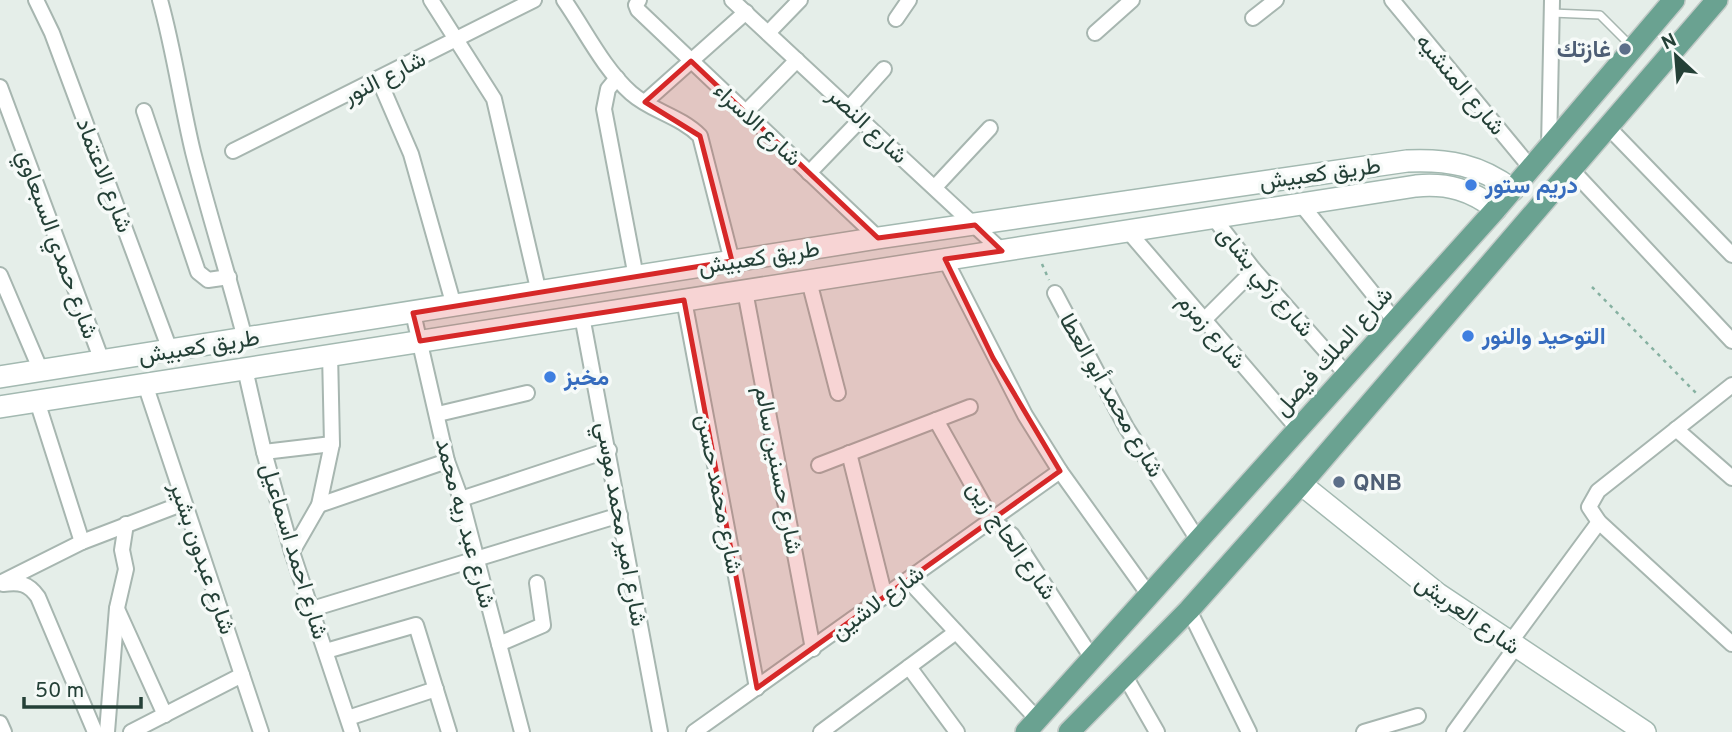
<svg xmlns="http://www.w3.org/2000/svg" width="1732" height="732" font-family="Overpass,Vazirmatn,sans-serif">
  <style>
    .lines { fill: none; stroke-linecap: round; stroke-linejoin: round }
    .lane-casing { stroke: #a7b6b0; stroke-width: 10 }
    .street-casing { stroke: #a7b6b0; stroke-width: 18 }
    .secondary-casing { stroke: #a3b9b1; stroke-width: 24 }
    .primary-casing { stroke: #c2cac7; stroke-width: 24 }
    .path { stroke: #86b1a1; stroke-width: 2.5; stroke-dasharray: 3.5 5; stroke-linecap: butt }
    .lane { stroke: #fff; stroke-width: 7 }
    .street { stroke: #fff; stroke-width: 14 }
    .secondary { stroke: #fff; stroke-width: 21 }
    .primary { stroke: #6aa291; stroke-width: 21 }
    .marked { fill: #d62828; fill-opacity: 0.2; stroke: #d62828; stroke-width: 5; stroke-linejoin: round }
    .service-dot { fill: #5c6f8a; stroke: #f6faf8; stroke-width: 2.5 }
    .shop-dot { fill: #3f7fe0; stroke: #f6faf8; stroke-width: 2.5 }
    .labels { text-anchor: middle; stroke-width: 7; stroke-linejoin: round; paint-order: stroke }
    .service-label { font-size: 23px; font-weight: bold; fill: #4e5e75; stroke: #f6faf8; text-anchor: end }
    .street-label { font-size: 23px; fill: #244037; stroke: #f6faf8 }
    .shop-label { font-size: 23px; font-weight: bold; fill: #366cbe; stroke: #f6faf8; text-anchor: start }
  </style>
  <rect width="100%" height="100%" fill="#e5eee9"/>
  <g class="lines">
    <defs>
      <polyline id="lane" points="1552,13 1600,15 1632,47"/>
      <g id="street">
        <polyline points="36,0 52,33 170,350"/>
        <path d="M160 0C174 50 181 102 193 152 209 215 229 277 245 339"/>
        <polyline points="431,0 494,99 539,293"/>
        <path d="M564 0C585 30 603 68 631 93 651 111 680 116 700 136L732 261"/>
        <polyline points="639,0 636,5 638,10 878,238"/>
        <polyline points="732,0 1002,251"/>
        <polyline points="1392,0 1531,168"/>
        <polyline points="1253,18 1276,0"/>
        <polyline points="896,19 909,0"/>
        <polyline points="768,33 800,0"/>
        <polyline points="1095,33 1132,0"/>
        <polyline points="617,78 608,89 604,109 636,277"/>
        <polyline points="379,80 411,154 454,306"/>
        <polyline points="0,87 102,361"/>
        <polyline points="645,102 746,12"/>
        <polyline points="849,108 884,69"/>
        <polyline points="144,111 198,272 208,280 229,277"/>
        <polyline points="746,112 797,60"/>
        <polyline points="1608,127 1732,255"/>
        <polyline points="1549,147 1552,0"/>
        <polyline points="233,151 534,0"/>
        <polyline points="1571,169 1732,341"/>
        <polyline points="809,173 861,119"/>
        <polyline points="935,187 990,128"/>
        <polyline points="1301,204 1395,321"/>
        <polyline points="1213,217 1254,270 1347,375"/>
        <polyline points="1128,231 1298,429"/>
        <polyline points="945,259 1025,415 1060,471 1149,595"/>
        <polyline points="0,275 41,371"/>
        <polyline points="809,281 838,393"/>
        <polyline points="745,291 813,649"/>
        <polyline points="1055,293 1126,427 1198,540"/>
        <polyline points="684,300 757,688"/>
        <polyline points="413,313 447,461 461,499 522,732"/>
        <polyline points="582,316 660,732"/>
        <polyline points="1203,321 1254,270"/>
        <polyline points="245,369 264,452 292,552 352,732"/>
        <polyline points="145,384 261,732"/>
        <polyline points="1732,385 1598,491 1589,507 1599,522 1732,644"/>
        <polyline points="37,401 82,542"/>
        <polyline points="438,414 527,393"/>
        <polyline points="936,420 992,520 1012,535 1092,658"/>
        <polyline points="1676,429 1732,478"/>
        <polyline points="264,452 332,444"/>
        <polyline points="849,453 885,597"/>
        <polyline points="819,465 970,407"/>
        <polyline points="461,499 609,450"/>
        <polyline points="319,505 447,461"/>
        <polyline points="292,552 319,505 332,444 330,353"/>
        <polyline points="908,580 1037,719"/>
        <polyline points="0,583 82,542 184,503"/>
        <path d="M3 584C20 582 28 583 38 597L95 732"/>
        <polyline points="117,609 165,715"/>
        <polyline points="312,609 620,515"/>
        <polyline points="1189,610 1249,732"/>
        <polyline points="499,644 543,625 537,583"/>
        <polyline points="1509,644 1599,522"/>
        <polyline points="326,651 416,625 449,732"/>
        <polyline points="909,667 957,732"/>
        <polyline points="1125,676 1157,732"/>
        <polyline points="348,718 436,689"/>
        <polyline points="0,723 4,732"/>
        <polyline points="107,732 117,608 126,569 122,550 126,524"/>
        <polyline points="131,732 242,675"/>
        <polyline points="694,732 1060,471"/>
        <polyline points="821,732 956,632"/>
        <polyline points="1364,732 1418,716"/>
        <polyline points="1454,732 1515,648"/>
      </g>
      <g id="secondary">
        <path d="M0 377 878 238 1407 161C1448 159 1480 165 1513 190"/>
        <path d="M0 407 1416 186C1448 183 1471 190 1496 209"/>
        <polyline points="1301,484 1438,594 1645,732"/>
      </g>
      <g id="primary">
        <polyline points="1026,732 1496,209 1674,0"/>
        <polyline points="1069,732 1189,610 1301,484 1717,0"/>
      </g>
    </defs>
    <use href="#lane" class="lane-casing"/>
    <use href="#street" class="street-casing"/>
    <use href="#secondary" class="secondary-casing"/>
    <use href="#primary" class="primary-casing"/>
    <g class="path">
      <polyline points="1042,264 1049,280"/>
      <polyline points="1592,287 1697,394"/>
    </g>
    <use href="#lane" class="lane"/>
    <use href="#street" class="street"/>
    <use href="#secondary" class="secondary"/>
    <use href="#primary" class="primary"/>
  </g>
  <path class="marked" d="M691 61 878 238 975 225 1002 251 945 259 993 358 1060 471 757 688 684 300 420 341 413 313 732 261 700 136 645 102Z"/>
  <g class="service-dot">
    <circle cx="1625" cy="49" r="7"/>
    <circle cx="1339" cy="482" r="7"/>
  </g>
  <g class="shop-dot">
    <circle cx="1471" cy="185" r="7"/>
    <circle cx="1468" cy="336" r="7"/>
    <circle cx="550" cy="377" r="7"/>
  </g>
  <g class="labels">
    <g class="service-label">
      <text x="1611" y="57">غازتك</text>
      <text x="1353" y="490" text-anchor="start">QNB</text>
    </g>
    <g class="street-label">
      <text transform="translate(384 77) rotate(-27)" y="8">شارع النور</text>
      <text transform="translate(1461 84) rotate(50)" y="8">شارع المنشيه</text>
      <text transform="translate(758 124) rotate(43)" y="8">شارع الاسراء</text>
      <text transform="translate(868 125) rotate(43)" y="8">شارع النصر</text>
      <text transform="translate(1320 173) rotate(-8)" y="8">طريق كعبيش</text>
      <text transform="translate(105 175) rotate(69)" y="8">شارع الاعتماد</text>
      <text transform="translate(58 244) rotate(70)" y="8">شارع حمدي السبعاوي</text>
      <text transform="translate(759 257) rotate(-9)" y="8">طريق كعبيش</text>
      <text transform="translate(1266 281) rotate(50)" y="8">شارع زكي بشاى</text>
      <text transform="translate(1212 331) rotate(49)" y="8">شارع زمزم</text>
      <text transform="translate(199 346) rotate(-9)" y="8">طريق كعبيش</text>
      <text transform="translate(1333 351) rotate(-48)" y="8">شارع الملك فيصل</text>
      <text transform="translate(1112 395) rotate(60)" y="8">شارع محمد أبو العطا</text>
      <text transform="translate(779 470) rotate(79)" y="8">شارع حسنين سالم</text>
      <text transform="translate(720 494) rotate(79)" y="8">شارع محمد حسن</text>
      <text transform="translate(466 523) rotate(75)" y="8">شارع عبد ريه محمد</text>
      <text transform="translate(622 524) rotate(80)" y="8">شارع امير محمد موسي</text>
      <text transform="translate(1012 540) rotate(55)" y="8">شارع الحاج زين</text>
      <text transform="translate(295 551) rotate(73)" y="8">شارع احمد اسماعيل</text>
      <text transform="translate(203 558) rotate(71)" y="8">شارع عبدون بشير</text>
      <text transform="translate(877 602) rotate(-36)" y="8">شارع لاشين</text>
      <text transform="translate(1468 614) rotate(35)" y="8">شارع العريش</text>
    </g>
    <g class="shop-label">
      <text x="1485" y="193">دريم ستور</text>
      <text x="1482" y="344">التوحيد والنور</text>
      <text x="564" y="385">مخبز</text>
    </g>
  </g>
  <g transform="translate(1676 56) rotate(334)" stroke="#f6faf8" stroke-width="5" paint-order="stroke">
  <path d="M0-5L12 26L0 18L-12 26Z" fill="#244037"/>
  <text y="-10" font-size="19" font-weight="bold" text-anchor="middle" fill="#244037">N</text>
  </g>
  <path d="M24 697v10h117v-10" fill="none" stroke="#244037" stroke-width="3.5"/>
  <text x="35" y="697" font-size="21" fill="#244037" stroke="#f6faf8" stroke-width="5" paint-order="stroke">50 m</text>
</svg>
